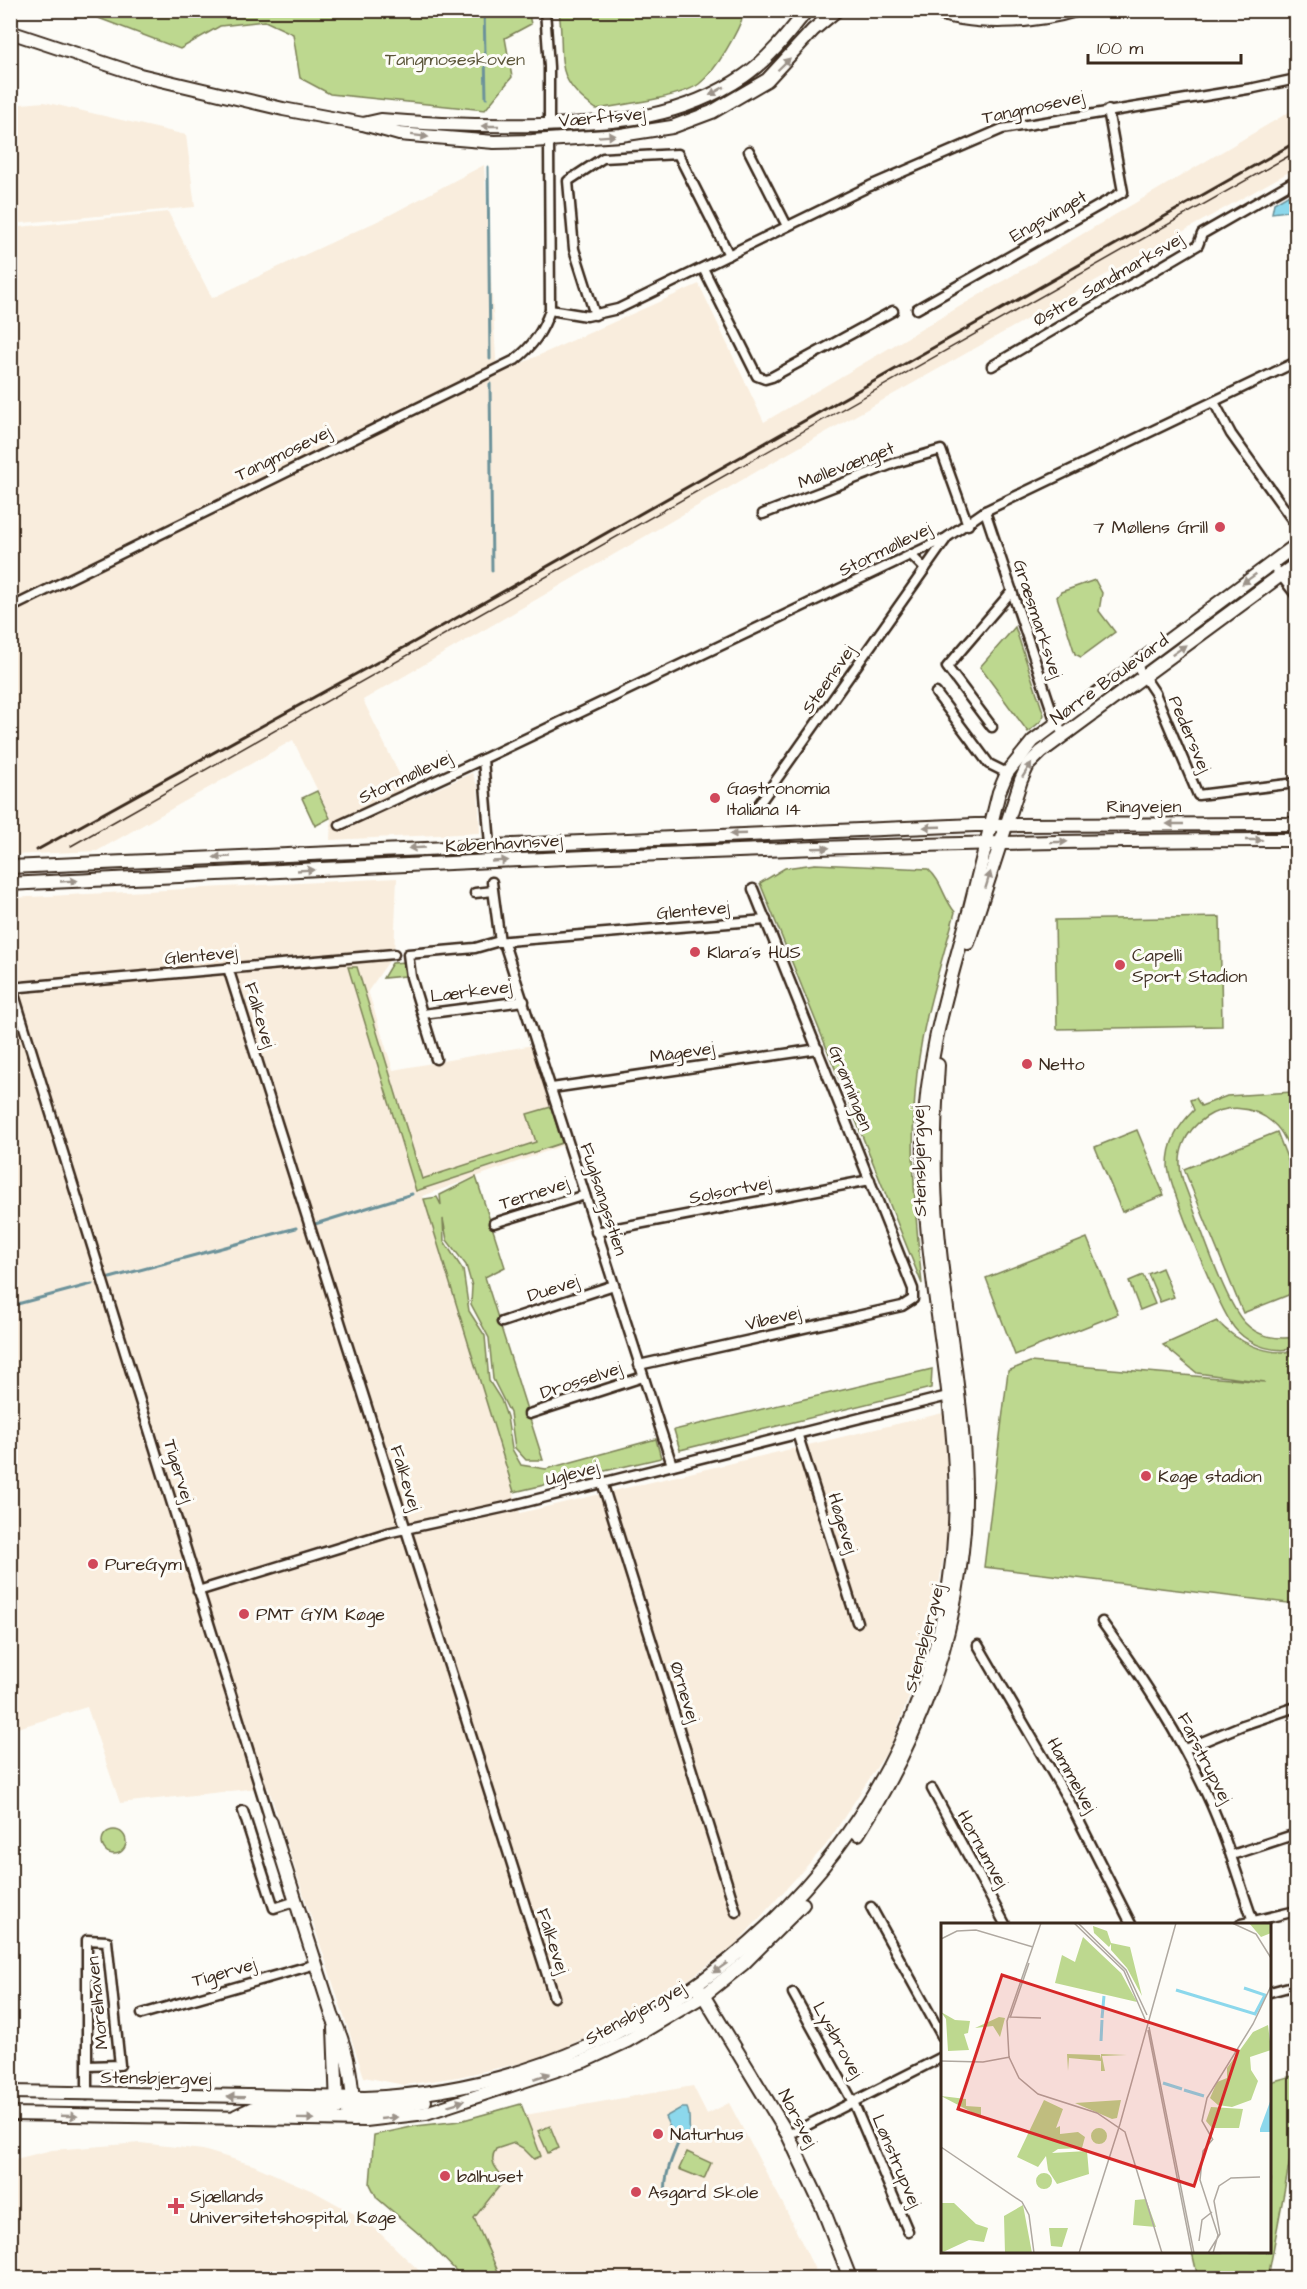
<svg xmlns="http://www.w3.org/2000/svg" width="1307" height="2289" font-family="'Architects Daughter',sans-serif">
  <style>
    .built { fill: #f9eddd }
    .green { fill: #bdd88f; stroke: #7c8156; stroke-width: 1.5 }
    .water { fill: #8cd8ec; stroke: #6c929a; stroke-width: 1.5 }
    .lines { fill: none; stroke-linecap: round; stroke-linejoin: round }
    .stream { stroke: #6c929a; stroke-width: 3 }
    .street-casing { stroke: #3b2a1e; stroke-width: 13 }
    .secondary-casing { stroke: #3b2a1e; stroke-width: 16 }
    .street { stroke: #fdfcf7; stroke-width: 8 }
    .secondary { stroke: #fdfcf7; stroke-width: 12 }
    .tram { stroke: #3b2a1e; stroke-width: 1.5 }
    .rail { stroke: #3b2a1e; stroke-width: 3 }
    .oneway { fill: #9c938a }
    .poi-dot { fill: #d1495b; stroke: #fdfcf7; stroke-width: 2 }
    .labels { text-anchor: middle; stroke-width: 6; stroke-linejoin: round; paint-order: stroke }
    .park-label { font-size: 18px; fill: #5c563a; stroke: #fdfcf7 }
    .street-label { font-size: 18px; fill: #3b2a1e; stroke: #fdfcf7 }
    .poi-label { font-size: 18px; fill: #3b2a1e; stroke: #fdfcf7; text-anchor: start }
    .inset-river { fill: none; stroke: #8cd8ec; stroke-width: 3 }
    .inset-road { fill: none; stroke: #afa8a0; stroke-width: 1.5 }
    .view { fill: #d62828; fill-opacity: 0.15; stroke: #d62828; stroke-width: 3 }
    .inset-edge { fill: none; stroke: #3b2a1e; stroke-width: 3 }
  </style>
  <rect width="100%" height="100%" fill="#fdfcf7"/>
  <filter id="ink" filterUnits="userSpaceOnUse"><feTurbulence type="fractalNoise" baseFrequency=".0167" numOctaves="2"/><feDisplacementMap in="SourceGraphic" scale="12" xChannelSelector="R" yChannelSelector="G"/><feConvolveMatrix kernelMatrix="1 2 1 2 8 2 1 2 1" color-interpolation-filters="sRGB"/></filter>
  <g filter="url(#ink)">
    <g class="built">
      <polygon points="44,102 186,135 195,207 11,224 11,105"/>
      <polygon points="1296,108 1296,168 780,458 363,700 412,800 472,773 478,787 480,833 330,840 331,818 293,740 97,851 11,855 10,228 168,212 212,298 384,218 484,165 497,374 699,284 764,422"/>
      <polygon points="397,878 394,954 368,991 393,1070 533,1045 564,1145 423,1196 520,1513 943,1413 947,1466 947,1536 929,1644 890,1747 826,1845 736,1944 689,1979 625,2018 543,2058 458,2077 404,2085 364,2077 268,1787 120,1803 87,1707 11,1730 10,898"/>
      <polygon points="693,2086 707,2114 729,2103 784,2206 819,2278 501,2278 474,2218 505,2179 494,2168 492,2155 496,2149 514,2143 523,2148 534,2159 541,2156 525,2115"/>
      <polygon points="140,2143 203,2150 253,2165 315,2192 367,2221 427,2278 11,2278 11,2160 52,2150"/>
    </g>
    <g class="green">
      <polygon points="528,10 531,24 505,38 512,77 485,110 330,94 300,78 293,34 265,21 220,26 180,49 80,11"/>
      <path d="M559 11V10L745 11C738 32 717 70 699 84 680 98 620 105 596 109 550 77 566 59 559 11Z"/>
      <polygon points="1095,580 1102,593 1099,611 1115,632 1081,657 1075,654 1057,597 1061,592"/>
      <polygon points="1015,627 1044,715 1041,721 1028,732 980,667"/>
      <polygon points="317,791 330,818 315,826 302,798"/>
      <path d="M815 864 928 869C942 881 943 898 955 912 941 965 923 1018 917 1073 909 1144 915 1213 922 1284L760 883 785 868Z"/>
      <polygon points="1220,917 1222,1026 1057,1029 1055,920"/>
      <polygon points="405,962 405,976 383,978 392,963"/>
      <polygon points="348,967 357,967 422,1179 536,1142 527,1114 551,1107 562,1143 416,1191"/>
      <path d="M1293 1092 1296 1101V1167C1290 1152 1286 1134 1273 1123 1231 1085 1165 1127 1183 1181 1196 1213 1224 1302 1245 1323 1258 1337 1278 1340 1296 1337V1348C1275 1353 1253 1347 1237 1331 1222 1317 1169 1187 1168 1166 1168 1142 1178 1126 1194 1110L1190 1100 1196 1098 1201 1106 1227 1096Z"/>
      <polygon points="1137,1130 1164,1195 1122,1212 1095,1147"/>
      <polygon points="1277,1132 1296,1181 1296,1292 1243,1313 1184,1169"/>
      <polygon points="476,1177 505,1267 485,1277 543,1460 526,1460 515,1448 510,1413 493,1379 489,1338 471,1304 472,1286 466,1265 447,1240 443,1219 444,1241 463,1270 469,1311 485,1336 489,1381 501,1400 507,1417 512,1449 521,1465 546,1469 656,1439 661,1458 514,1492 424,1199 437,1197 441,1205 440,1195"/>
      <polygon points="1087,1238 1118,1314 1015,1355 986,1278"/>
      <polygon points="1162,1268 1174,1297 1160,1302 1148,1274"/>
      <polygon points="1143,1275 1155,1304 1140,1310 1129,1281"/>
      <path d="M1217 1321C1238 1343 1266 1356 1296 1351V1604L984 1567 1008 1371 1030 1362 1265 1382 1197 1373 1163 1345Z"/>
      <polygon points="932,1369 931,1388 680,1450 674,1430"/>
      <circle cx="114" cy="1842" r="12"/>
      <polygon points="1296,2075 1296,2128 1268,2278 1198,2278 1192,2252 1270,2252 1270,2082"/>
      <path d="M521 2104 541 2156 534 2159 523 2148 514 2143 496 2149C488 2161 496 2169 505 2179L474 2218 501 2278H463L426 2240 377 2198 370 2184 374 2135 416 2126 460 2121Z"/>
      <polygon points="550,2126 559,2148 548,2153 538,2131"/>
      <polygon points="687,2152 711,2163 704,2179 679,2169"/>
    </g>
    <g class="water">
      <polygon points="1296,190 1296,205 1288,211 1272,213 1274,203"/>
      <path d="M681 2108H687C691 2116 688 2124 690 2132L687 2138 681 2141 675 2138 665 2117Z"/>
    </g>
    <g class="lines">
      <g class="stream">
        <polyline points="484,10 486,98"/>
        <polyline points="488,167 490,359"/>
        <polyline points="490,384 492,571"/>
        <polyline points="315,1224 412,1194"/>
        <polyline points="110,1278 296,1228"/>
        <polyline points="10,1306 92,1284"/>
        <path d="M666 2193C663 2178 673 2155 679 2141"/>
      </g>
      <defs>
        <g id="street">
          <polyline points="545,10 549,67 549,124"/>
          <polyline points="749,151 787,226"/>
          <polyline points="703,268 757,376 765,379 772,377 893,311"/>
          <polyline points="917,309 1123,192 1108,110"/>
          <polyline points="550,310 587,316 618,309 870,186 1002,129 1254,88 1296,79"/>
          <polyline points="595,315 574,249 568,181 603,158 678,154 729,255"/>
          <polyline points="992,366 1198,245 1202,234 1296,180"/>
          <polyline points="1214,402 1231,434 1296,525"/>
          <polyline points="985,511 1056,723 1064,735"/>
          <polyline points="763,514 895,463 941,450 968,525"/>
          <polyline points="911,555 925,569"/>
          <polyline points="1271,563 1296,595"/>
          <path d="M10 608 515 360C533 346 543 331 550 310L549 140"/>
          <polyline points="1135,663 1155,693 1198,795 1296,783"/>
          <polyline points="936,693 989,764 1007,773"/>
          <polyline points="992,727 947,667 1012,591"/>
          <polyline points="757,807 946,539"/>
          <polyline points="340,825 483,759"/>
          <polyline points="490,845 483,759 946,538 985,511 1296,362"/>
          <polyline points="492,882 500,942"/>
          <polyline points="475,893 493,891"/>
          <polyline points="504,943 672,1465"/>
          <polyline points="228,968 554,1997"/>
          <polyline points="10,988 394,954"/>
          <polyline points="12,988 270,1820"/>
          <polyline points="423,1014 524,1001"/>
          <polyline points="436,1059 411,977 408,954 475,948 496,942 766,920"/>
          <polyline points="552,1088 818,1049"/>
          <polyline points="494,1223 585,1195"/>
          <polyline points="596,1232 870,1180"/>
          <polyline points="502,1322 614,1285"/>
          <polyline points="639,1365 902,1306 913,1299 913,1289 753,889"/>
          <polyline points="529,1414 643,1377"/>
          <polyline points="797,1433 857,1622"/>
          <polyline points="602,1482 736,1912"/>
          <polyline points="198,1591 387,1533 506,1507 952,1395"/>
          <path d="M1102 1622C1144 1680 1182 1738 1211 1804 1228 1842 1239 1882 1253 1921"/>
          <polyline points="978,1645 1070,1803 1131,1924"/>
          <polyline points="1185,1749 1243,1725 1296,1707"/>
          <polyline points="932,1789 1005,1924"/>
          <polyline points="243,1811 274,1908 296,1901"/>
          <polyline points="1232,1855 1296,1834"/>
          <polyline points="871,1907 942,2036"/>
          <polyline points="1241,1924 1296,1911"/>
          <polyline points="1270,1992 1296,1985"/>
          <polyline points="793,1993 854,2104 908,2231"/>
          <polyline points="142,2014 316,1964"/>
          <path d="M87 2095C87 2043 87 1992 87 1940L107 1941 120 2065 87 2066"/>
          <polyline points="788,2135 942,2057"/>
        </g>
        <g id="secondary">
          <path d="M931 10C971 26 1035 23 1076 10"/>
          <polyline points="968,10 990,16"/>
          <polyline points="10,32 140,75 283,109 363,124 399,134 494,142 532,141 621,135 672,127 712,112 767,80 813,30 837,10"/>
          <path d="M363 124 381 120C436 125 489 126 544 125 619 122 680 119 744 76 769 59 788 34 807 10"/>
          <polyline points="10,867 975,825 1296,824"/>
          <path d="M10 884C439 864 868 839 1296 840"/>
          <polyline points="968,943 1021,780 1028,765 1041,752 1296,564"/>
          <path d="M270 1820 332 2015C347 2048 354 2083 353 2120"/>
          <path d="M858 1834C919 1737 955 1645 964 1530 971 1424 942 1311 936 1205 933 1158 935 1112 938 1065"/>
          <polyline points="700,1990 788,2135 823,2209 850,2278"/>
          <polyline points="334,2028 337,2106"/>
          <path d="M10 2092 365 2098C673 2087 940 1836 955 1525 961 1395 920 1268 924 1138 926 1056 948 990 969 912 979 872 989 832 999 792L1007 773 1033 741 1296 545"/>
          <polyline points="348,2112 353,2109 390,2107 425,2101"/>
          <polyline points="10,2114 366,2120 426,2113 584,2061 627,2041 703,1996 743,1964 803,1904"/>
          <polyline points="236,2116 253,2108 337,2108 352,2099"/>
        </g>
      </defs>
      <use href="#street" class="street-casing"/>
      <use href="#secondary" class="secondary-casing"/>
      <use href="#street" class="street"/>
      <use href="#secondary" class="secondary"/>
      <polyline class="tram" points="71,846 1296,152"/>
      <polyline class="rail" points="37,850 414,642 1296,142"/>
    </g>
    <defs><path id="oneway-solid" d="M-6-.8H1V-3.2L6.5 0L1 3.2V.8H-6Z" transform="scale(1.5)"/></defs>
    <g class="oneway">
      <use href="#oneway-solid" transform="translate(784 64) rotate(-44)"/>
      <use href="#oneway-solid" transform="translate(717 91) rotate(150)"/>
      <use href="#oneway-solid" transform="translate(490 126) rotate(180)"/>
      <use href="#oneway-solid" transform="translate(420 136) rotate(7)"/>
      <use href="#oneway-solid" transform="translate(607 136) rotate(-4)"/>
      <use href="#oneway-solid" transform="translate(1249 579) rotate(144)"/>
      <use href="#oneway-solid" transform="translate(1179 650) rotate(-36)"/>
      <use href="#oneway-solid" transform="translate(1027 770) rotate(-58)"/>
      <use href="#oneway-solid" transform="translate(1175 824) rotate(180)"/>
      <use href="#oneway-solid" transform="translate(932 827) rotate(178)"/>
      <use href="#oneway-solid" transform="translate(738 834) rotate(178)"/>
      <use href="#oneway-solid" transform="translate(1254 840)"/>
      <use href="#oneway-solid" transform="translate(1059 842) rotate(-1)"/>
      <use href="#oneway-solid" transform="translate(417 848) rotate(177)"/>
      <use href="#oneway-solid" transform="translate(821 848) rotate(-2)"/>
      <use href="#oneway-solid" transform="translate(222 857) rotate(177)"/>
      <use href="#oneway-solid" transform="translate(500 861) rotate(-3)"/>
      <use href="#oneway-solid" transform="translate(306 870) rotate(-3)"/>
      <use href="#oneway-solid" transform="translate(988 880) rotate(-73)"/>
      <use href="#oneway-solid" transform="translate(69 881) rotate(-3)"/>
      <use href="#oneway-solid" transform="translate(720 1968) rotate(145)"/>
      <use href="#oneway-solid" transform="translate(542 2076) rotate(-19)"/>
      <use href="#oneway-solid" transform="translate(236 2097) rotate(-179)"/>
      <use href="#oneway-solid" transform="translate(456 2103) rotate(-17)"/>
      <use href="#oneway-solid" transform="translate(69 2116) rotate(2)"/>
      <use href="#oneway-solid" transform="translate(389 2118) rotate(-6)"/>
      <use href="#oneway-solid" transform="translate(306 2119) rotate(1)"/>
    </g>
  </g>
  <g class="poi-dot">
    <circle cx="1220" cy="527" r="6"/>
    <circle cx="715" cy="798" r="6"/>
    <circle cx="695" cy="952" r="6"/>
    <circle cx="1120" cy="965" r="6"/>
    <circle cx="1027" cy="1064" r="6"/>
    <circle cx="1146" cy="1476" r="6"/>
    <circle cx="93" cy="1564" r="6"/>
    <circle cx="244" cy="1614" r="6"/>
    <circle cx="658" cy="2134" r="6"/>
    <circle cx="445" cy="2176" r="6"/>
    <circle cx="636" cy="2192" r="6"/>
    <path d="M173 2197h6v6h6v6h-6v6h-6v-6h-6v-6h6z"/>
  </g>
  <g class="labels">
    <g class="park-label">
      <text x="455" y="65">Tangmoseskoven</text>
    </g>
    <g class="street-label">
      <text transform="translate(1033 107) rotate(-12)" y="6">Tangmosevej</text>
      <text transform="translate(602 117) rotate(-5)" y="6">Værftsvej</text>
      <text transform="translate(1048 216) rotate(-30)" y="6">Engsvinget</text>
      <text transform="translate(1108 279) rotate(-30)" y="6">Østre Sandmarksvej</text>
      <text transform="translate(283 453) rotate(-26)" y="6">Tangmosevej</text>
      <text transform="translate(846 465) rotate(-21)" y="6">Møllevænget</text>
      <text transform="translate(885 549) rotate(-26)" y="6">Stormøllevej</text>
      <text transform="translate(1038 619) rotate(72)" y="6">Græsmarksvej</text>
      <text transform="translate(828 679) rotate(-55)" y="6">Steensvej</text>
      <text transform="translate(1109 679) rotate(-36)" y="6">Nørre Boulevard</text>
      <text transform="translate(1190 734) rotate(67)" y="6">Pedersvej</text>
      <text transform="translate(405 777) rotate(-25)" y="6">Stormøllevej</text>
      <text x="1144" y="812">Ringvejen</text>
      <text transform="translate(504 843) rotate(-3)" y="6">Københavnsvej</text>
      <text transform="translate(693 910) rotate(-5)" y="6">Glentevej</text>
      <text transform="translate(201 955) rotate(-5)" y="6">Glentevej</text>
      <text transform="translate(471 991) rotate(-7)" y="6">Lærkevej</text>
      <text transform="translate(260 1015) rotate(73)" y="6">Falkevej</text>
      <text transform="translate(682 1052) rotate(-8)" y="6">Mågevej</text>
      <text transform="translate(851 1088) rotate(68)" y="6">Grønningen</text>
      <text transform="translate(919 1161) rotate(-91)" y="6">Stensbjergvej</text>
      <text transform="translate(730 1190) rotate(-11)" y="6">Solsortvej</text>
      <text transform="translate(534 1193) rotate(-18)" y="6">Ternevej</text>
      <text transform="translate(604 1199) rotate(72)" y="6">Fuglsangsstien</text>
      <text transform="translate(553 1288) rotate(-18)" y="6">Duevej</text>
      <text transform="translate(773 1318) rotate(-13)" y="6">Vibevej</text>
      <text transform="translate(581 1380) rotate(-18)" y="6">Drosselvej</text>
      <text transform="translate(179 1471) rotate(73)" y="6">Tigervej</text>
      <text transform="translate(572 1473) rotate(-14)" y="6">Uglevej</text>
      <text transform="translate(406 1478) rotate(73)" y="6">Falkevej</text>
      <text transform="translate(843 1523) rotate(73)" y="6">Høgevej</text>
      <text transform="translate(924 1638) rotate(-75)" y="6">Stensbjergvej</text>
      <text transform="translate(685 1692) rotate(73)" y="6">Ørnevej</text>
      <text transform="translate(1205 1758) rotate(63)" y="6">Farstrupvej</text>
      <text transform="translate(1072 1775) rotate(61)" y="6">Hammelvej</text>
      <text transform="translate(983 1849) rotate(61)" y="6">Hornumvej</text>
      <text transform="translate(553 1941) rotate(72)" y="6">Falkevej</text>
      <text transform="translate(224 1972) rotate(-16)" y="6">Tigervej</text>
      <text transform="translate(97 2003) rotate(-96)" y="6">Morelhaven</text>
      <text transform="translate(635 2013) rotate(-29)" y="6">Stensbjergvej</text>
      <text transform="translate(838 2040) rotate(61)" y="6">Lysbrovej</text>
      <text transform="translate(156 2078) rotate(1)" y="6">Stensbjergvej</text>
      <text transform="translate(798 2118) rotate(62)" y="6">Norsvej</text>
      <text transform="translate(897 2161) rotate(67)" y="6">Lønstrupvej</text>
    </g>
    <g class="poi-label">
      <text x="1208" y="533" text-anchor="end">7 Møllens Grill</text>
      <text x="727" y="794">Gastronomia<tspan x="727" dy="21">Italiana 14</tspan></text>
      <text x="707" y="958">Klara´s HUS</text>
      <text x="1132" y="961">Capelli<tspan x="1132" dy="21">Sport Stadion</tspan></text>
      <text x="1039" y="1070">Netto</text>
      <text x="1158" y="1482">Køge stadion</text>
      <text x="105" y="1570">PureGym</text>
      <text x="256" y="1620">PMT GYM Køge</text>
      <text x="670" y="2140">Naturhus</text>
      <text x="457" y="2182">bålhuset</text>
      <text x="648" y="2198">Asgård Skole</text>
      <text x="190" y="2202">Sjællands<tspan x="190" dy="21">Universitetshospital, Køge</tspan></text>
    </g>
  </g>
  <g transform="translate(941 1923)">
    <rect width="330" height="330" fill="#fdfcf7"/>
    <path d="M308 0H330V10L320 14ZM152 3 166 8 170 20 189 24 201 73 186 45 170 27V21L168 24 153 10ZM142 14 180 50 196 79 114 60 121 32 134 39ZM0 89 14 97 29 98 27 110 23 111 28 127 7 128 5 96ZM58 94 64 95 59 114 52 103 34 105ZM327 102 330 127 309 134 310 147 317 158 310 177 291 184 277 182 269 175 276 159 286 155V145L312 109ZM126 131 159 132 160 136V131L186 132 161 133 164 148H160V138L128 135 127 148ZM0 173 25 176V183L40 184V194ZM103 177 122 186 115 205 119 203V211L137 209 144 214 141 225 117 226 111 230 146 228 148 251 116 261 107 247 105 233 97 244 76 234ZM180 177 176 195 171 196 134 180ZM270 184 302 186 298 205H271L265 198ZM150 213a8 8 0 1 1 16 0a8 8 0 1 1-16 0ZM95 258a8 8 0 1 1 16 0a8 8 0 1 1-16 0ZM205 276 215 304 192 302 194 277ZM0 280H13L35 301 47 305 43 319 28 317 0 330ZM82 282 91 330H64L63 293ZM108 305H127L121 324 110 323Z" fill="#bdd88f"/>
    <path d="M330 176V209H319V206Z" fill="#8cd8ec"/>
    <path class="inset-river" d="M235 67 314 91 324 72 303 65M161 95 163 73M160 118 161 97M222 160 241 166M243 167 263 173"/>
    <path class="inset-road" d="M100 0 66 98 68 134 78 155 97 171 156 190 184 209 221 330M133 0 183 48 204 96M137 0 185 47 206 92M291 0 315 11 330 35M0 16 16 8 35 7 92 24M68 94 100 95M69 95 88 40M208 104 253 330M207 107 251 330M0 138 42 139 69 134M272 216 262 228 259 257 277 312M272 217 261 198 266 175 312 101 330 63M0 224 81 279 88 292 93 330M258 318 261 297 271 289M138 330 179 201 235 0M267 330 279 311 273 278 278 263 290 255 319 254M272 330 277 312"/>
    <path class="view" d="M61 52 297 128 253 263 17 186Z"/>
    <rect width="330" height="330" class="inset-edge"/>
  </g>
  <rect width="1307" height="2289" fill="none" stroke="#fdfcf7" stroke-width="36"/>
  <rect x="18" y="18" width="1271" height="2253" fill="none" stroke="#3b2a1e" stroke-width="2" filter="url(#ink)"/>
  <path d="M1088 54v9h153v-9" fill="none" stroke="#3b2a1e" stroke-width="3"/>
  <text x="1097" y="54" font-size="18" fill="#3b2a1e" stroke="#fdfcf7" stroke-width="4.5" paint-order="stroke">100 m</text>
</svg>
